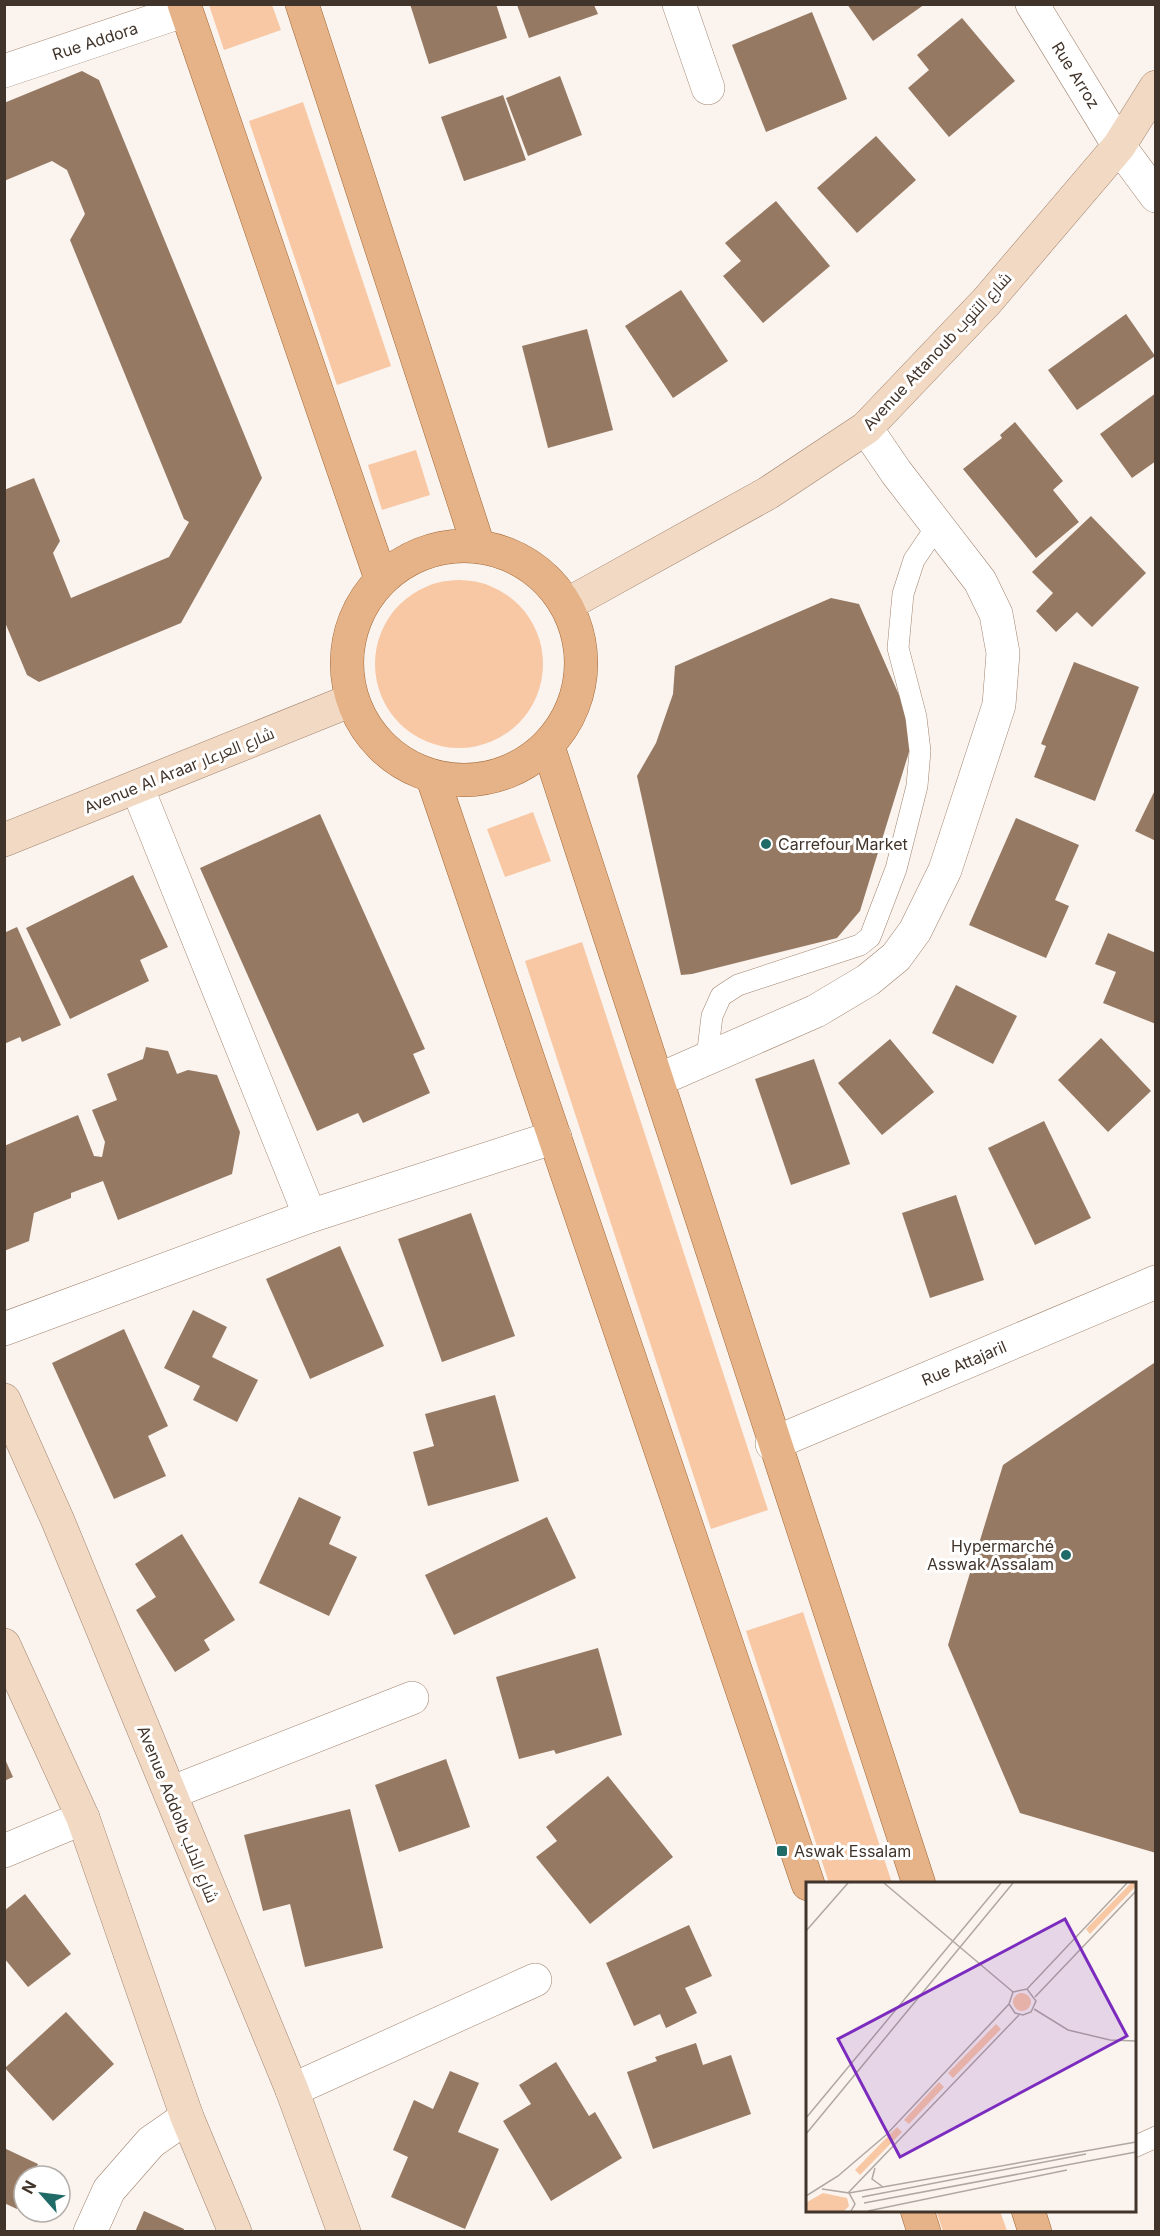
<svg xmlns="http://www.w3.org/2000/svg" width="1160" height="2236" font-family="Inter,Cairo,sans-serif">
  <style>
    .green { fill: #f8c8a5 }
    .building { fill: #967963 }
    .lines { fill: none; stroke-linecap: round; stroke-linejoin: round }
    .lane-casing { stroke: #a1836d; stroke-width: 22 }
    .street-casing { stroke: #a1836d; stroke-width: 34 }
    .secondary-casing { stroke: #a1836d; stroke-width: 34 }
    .primary-casing { stroke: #a16633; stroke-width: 34 }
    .lane { stroke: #fff; stroke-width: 21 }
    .street { stroke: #fff; stroke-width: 33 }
    .secondary { stroke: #f2d9c3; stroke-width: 33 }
    .primary { stroke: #e6b388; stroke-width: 33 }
    .poi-dot { fill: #206b68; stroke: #fff; stroke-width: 2 }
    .labels { text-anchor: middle; stroke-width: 6; stroke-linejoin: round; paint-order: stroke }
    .street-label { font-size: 16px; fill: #41342b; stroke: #fff }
    .poi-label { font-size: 16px; fill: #41342b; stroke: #fff; text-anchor: start }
    .inset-road { fill: none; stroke: #b0a7a0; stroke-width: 1.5 }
    .view { fill: #7b2cbf; fill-opacity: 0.15; stroke: #7b2cbf; stroke-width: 3 }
    .inset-edge { fill: none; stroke: #41342b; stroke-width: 3 }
  </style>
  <rect width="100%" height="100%" fill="#faf3ee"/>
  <g class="green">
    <polygon points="209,5 272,5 281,30 224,50"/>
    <polygon points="303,102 391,366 337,385 249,121"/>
    <polygon points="416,450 430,495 382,510 368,465"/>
    <circle cx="459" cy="664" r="84"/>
    <polygon points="533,812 551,861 505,877 487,829"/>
    <polygon points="582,942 768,1510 711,1529 525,961"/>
    <polygon points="803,1612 892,1883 829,1883 746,1631"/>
    <polygon points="936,2211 1000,2211 1007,2231 943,2231"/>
  </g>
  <g class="building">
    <polygon points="410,4 496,4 507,38 429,64"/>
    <polygon points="847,4 925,4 873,41"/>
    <polygon points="517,5 594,5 598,14 529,38"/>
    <polygon points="812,12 847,99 766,132 732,45"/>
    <polygon points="962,18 1015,81 949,137 908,88 929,70 917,55"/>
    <polygon points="82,71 99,80 262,478 181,623 39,682 27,675 4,620 4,490 34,478 60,541 53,553 71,598 169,557 189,522 184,519 70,240 85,214 67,170 52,161 4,181 4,103"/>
    <polygon points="560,76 582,135 528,156 506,98"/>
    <polygon points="503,95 526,160 464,181 441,117"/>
    <polygon points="876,136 916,180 857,233 817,188"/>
    <polygon points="776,201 830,266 763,323 723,276 741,261 725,243"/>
    <polygon points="681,290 728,361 673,398 625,326"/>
    <polygon points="1126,314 1155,356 1077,410 1048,370"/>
    <polygon points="587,329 613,430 548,448 522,346"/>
    <polygon points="1156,393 1156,461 1132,478 1100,434"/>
    <polygon points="1015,422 1063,481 1053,490 1079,522 1036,558 963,469 1002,438 1000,435"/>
    <polygon points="1091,516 1146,573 1092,627 1077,612 1056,632 1036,611 1053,593 1032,572"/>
    <polygon points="831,598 859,604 907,713 913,739 860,911 837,938 692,974 681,975 637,776 656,743 673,694 675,666"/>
    <polygon points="1074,662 1139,687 1095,801 1034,777 1046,746 1041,744"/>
    <polygon points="1156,788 1156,841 1135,831"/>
    <polygon points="320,814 425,1049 413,1054 430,1093 363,1123 358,1113 317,1131 200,868"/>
    <polygon points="1016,818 1079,845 1055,900 1069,906 1046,958 969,925"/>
    <polygon points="133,875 168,947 140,960 149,981 70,1019 26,928"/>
    <polygon points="17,927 61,1025 22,1042 20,1037 4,1044 4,933"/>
    <polygon points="1108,933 1156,953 1156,1024 1103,1003 1116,972 1095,964"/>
    <polygon points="956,985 1017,1016 993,1064 932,1033"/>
    <polygon points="1101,1038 1151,1091 1108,1132 1058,1080"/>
    <polygon points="890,1039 934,1092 882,1135 838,1083"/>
    <polygon points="146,1047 168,1051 177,1074 188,1070 217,1075 240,1132 232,1174 118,1220 103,1181 71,1193 71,1198 34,1213 29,1241 4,1251 4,1146 78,1115 94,1156 102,1157 105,1142 92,1110 117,1100 107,1074 143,1059"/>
    <polygon points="814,1059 850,1164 791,1185 755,1079"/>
    <polygon points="1044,1121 1091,1218 1035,1245 988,1148"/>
    <polygon points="956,1195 984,1280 930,1298 902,1213"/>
    <polygon points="471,1213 515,1336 442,1362 398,1239"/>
    <polygon points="340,1246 384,1346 310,1379 266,1279"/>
    <polygon points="193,1310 227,1327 212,1357 258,1380 237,1422 193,1400 200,1386 164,1368"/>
    <polygon points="124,1329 168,1426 148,1436 166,1476 114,1499 52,1363"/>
    <polygon points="1154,1363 1156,1364 1156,1853 1020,1813 948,1645 1003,1465"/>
    <polygon points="495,1395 519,1481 428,1506 413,1452 434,1446 425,1414"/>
    <polygon points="299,1497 341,1517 329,1544 357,1557 329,1616 259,1583"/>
    <polygon points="547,1517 576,1578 454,1635 425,1575"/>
    <polygon points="182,1534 235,1620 204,1640 210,1650 175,1672 136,1610 156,1597 135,1564"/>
    <polygon points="598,1648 622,1735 556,1754 554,1750 519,1759 496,1677"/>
    <polygon points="4,1757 13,1777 4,1781"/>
    <polygon points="446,1759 470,1827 399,1852 375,1785"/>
    <polygon points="608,1776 673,1857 590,1924 536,1857 557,1841 546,1827"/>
    <polygon points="350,1809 383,1948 305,1967 290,1904 263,1911 244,1835"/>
    <polygon points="25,1894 71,1954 28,1987 4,1958 4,1911"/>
    <polygon points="689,1925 712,1976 685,1988 697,2013 666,2028 660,2014 634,2026 606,1963"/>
    <polygon points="66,2012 114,2064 53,2121 5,2068"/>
    <polygon points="696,2043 703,2065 731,2055 751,2114 653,2149 627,2072 657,2061 655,2057"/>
    <polygon points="556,2062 589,2116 595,2112 622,2158 551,2201 503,2121 531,2104 519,2085"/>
    <polygon points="450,2071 479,2083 458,2132 499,2149 465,2229 391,2197 408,2157 393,2150 414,2100 433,2109"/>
    <polygon points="4,2148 38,2164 32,2176 24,2176 24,2193 17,2209 4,2203"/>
    <polygon points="144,2211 184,2229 183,2232 135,2232"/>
  </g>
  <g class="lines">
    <defs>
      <g id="lane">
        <polyline points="707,1058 712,1016 721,996 738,985 860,945 870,937 896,869 917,786 920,751 916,717 898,648 903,594 914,560 937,526"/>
        <polyline points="1134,2147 1156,2137"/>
      </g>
      <g id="street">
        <polyline points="679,4 708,88"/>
        <polyline points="1032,4 1119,146 1156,196"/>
        <polyline points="4,71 186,10"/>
        <polyline points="137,787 310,1216"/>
        <polyline points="658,1080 816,1011 868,980 896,957 915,931 945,870 999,705 1003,653 996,614 980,581 896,472 866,428"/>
        <polyline points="4,1329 310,1216 555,1137"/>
        <polyline points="772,1444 1156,1282"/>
        <polyline points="170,1793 412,1698"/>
        <polyline points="4,1851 83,1818"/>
        <polyline points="292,2090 535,1980"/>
        <polyline points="90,2232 109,2190 151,2142 187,2117"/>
      </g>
      <g id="secondary">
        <polyline points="568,604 768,493 866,428 987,301 1119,146 1156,87"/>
        <polyline points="4,840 352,700"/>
        <polyline points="4,1400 58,1521 292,2090 344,2232"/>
        <polyline points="4,1645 83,1818 187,2117 235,2232"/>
      </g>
      <g id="primary">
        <polyline points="184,4 381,579"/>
        <polyline points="302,4 478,545"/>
        <circle cx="464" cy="663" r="117"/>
        <path d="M548 746C672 1125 792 1505 919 1884"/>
        <polyline points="432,776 808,1884"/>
        <polyline points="917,2210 924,2232"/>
        <polyline points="1028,2210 1035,2232"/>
      </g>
    </defs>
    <use href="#lane" class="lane-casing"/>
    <use href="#street" class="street-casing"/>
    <use href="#secondary" class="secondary-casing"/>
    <use href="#primary" class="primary-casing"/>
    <use href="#lane" class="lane"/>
    <use href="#street" class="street"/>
    <use href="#secondary" class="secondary"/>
    <use href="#primary" class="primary"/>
  </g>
  <g class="poi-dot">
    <circle cx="766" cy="844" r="6"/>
    <circle cx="1066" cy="1555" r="6"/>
    <rect x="776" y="1845" width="12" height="12" rx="3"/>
  </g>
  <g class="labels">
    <g class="street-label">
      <text transform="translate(95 41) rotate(-18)" y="6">Rue Addora</text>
      <text transform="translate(1076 75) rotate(58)" y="6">Rue Arroz</text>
      <text transform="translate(937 351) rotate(-47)" y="6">Avenue Attanoub شارع التنوب</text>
      <text transform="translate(179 770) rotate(-22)" y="6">Avenue Al Araar شارع العرعار</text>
      <text transform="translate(964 1363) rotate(-23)" y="6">Rue Attajaril</text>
      <text transform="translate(178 1814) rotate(68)" y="6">Avenue Addolb شارع الدلب</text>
    </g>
    <g class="poi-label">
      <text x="778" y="850">Carrefour Market</text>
      <text x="1054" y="1552" text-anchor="end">Hypermarché<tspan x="1054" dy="18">Asswak Assalam</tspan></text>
      <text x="794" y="1857">Aswak Essalam</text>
    </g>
  </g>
  <g transform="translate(806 1882)">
    <rect width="330" height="330" fill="#faf3ee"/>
    <path d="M325 1H330V4L284 52 280 47ZM207 120a9 9 0 1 1 18 0a9 9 0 1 1-18 0ZM190 142 195 147 147 196 142 191ZM133 200 138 205 103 242 98 238ZM91 245 96 250 54 293 49 288ZM17 311 41 316 43 324 38 329H0L1 320Z" fill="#f8c8a5"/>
    <path class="inset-road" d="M78 1 207 110M0 49 42 1M221 107 321 1M229 115 330 9M228 127 262 148 304 158 330 159M0 236 195 1M0 252 207 1M69 286 66 297 77 305M16 307 43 311 49 322 45 329M42 311 213 133M43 311 330 260M0 314 32 294 80 253 203 122 207 110 221 107 230 119 225 130 217 133 209 131 203 122M56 315 280 272M58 321 330 270M62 329 261 288"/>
    <path class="view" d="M259 37 321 154 94 275 32 157Z"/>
    <rect width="330" height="330" class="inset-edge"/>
  </g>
  <rect width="1160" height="2236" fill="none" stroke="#41342b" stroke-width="12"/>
  <g transform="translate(42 2194) rotate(298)"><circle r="28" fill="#ffffff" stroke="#b3aeaa" stroke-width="1.5"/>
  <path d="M0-4.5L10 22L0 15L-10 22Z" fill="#206b68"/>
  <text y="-9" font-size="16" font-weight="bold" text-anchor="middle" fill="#41342b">N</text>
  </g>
</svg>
